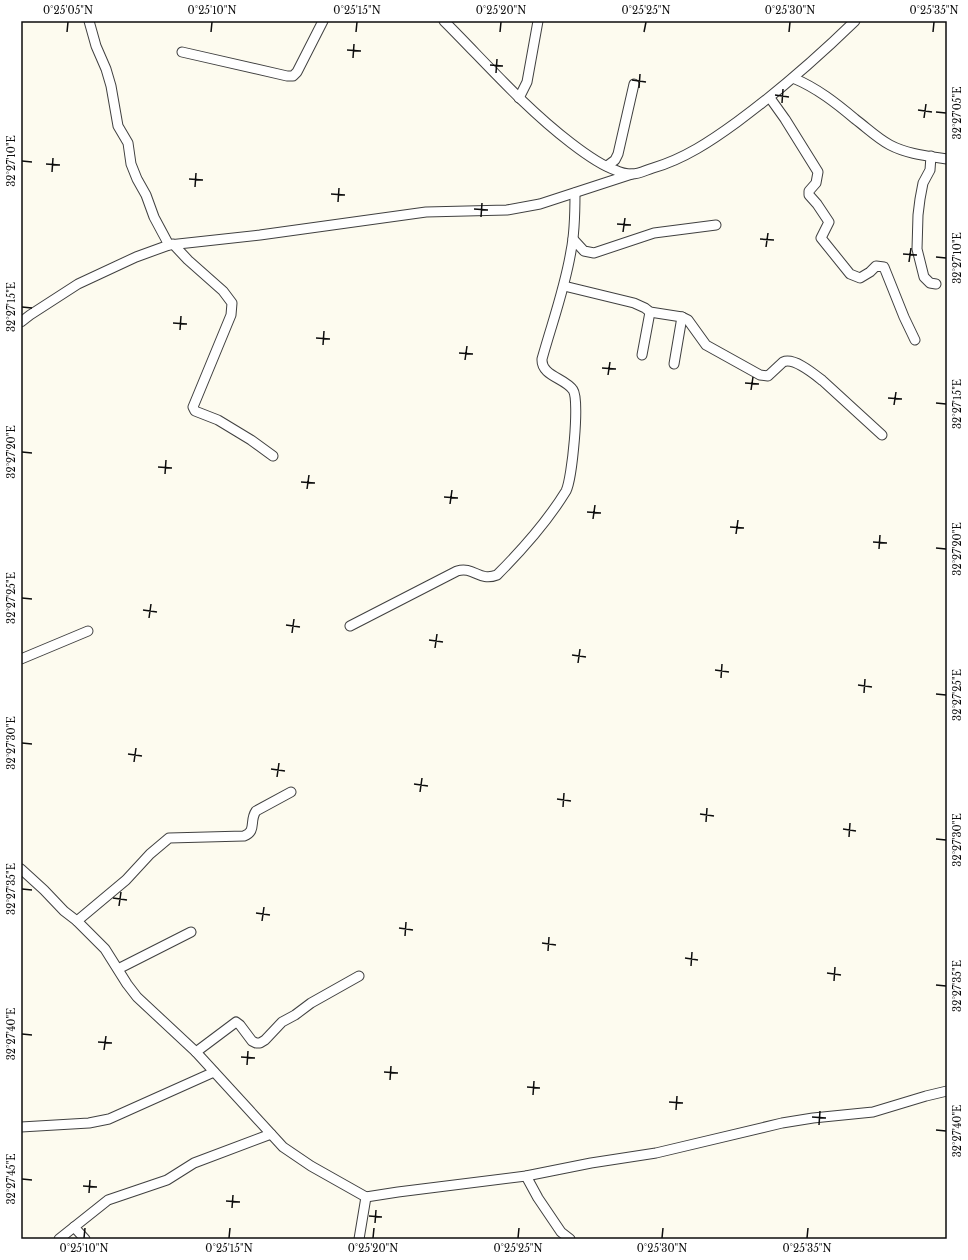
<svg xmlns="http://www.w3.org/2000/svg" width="968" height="1260" font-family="'Libre Baskerville',serif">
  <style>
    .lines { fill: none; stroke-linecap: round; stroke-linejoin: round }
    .minor-casing { stroke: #404040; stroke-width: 11 }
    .minor { stroke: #fff; stroke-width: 9 }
    .ticks { fill: none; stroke: #0d0d0d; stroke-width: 1.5 }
    .neatline { fill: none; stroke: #0d0d0d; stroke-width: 1.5 }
    .ticks-label { font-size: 10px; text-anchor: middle; fill: #0d0d0d }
  </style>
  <rect width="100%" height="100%" fill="#fdfbef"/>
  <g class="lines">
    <defs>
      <g id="minor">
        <polyline points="89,21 96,46 106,69 111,86 118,126 128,143 131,164 137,179 146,195 154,217 169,245"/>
        <path d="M444 21C486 63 524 107 571 143 584 153 600 165 615 170 619 172 627 174 632 174 639 174 646 170 653 168 684 159 711 141 737 122 779 91 818 57 855 21"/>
        <polyline points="182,52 287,76 293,76 297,72 323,21"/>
        <path d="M793 78C817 88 836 103 855 119 867 128 877 138 890 145 907 154 928 156 947 159"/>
        <polyline points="519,98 527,82 538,21"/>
        <polyline points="770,98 785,119 818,172 816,183 809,191 809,195 817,204 829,222 821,238 850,274 860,278 870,272 876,266 884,267 904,317 915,340"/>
        <polyline points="931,156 930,170 923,183 920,199 918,215 917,249 924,277 930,283 936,284"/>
        <polyline points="607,166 615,160 618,154 634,84"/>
        <polyline points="573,239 584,251 594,253 654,233 716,225"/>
        <polyline points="173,244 188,260 223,291 232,303 231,315 193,407 195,411 218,420 251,440 273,456"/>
        <path d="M564 286 634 303 645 308 650 312 682 317 688 320 706 345 760 375 768 376 783 362C794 357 814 374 823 381L882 435"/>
        <polyline points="21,322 30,315 78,284 136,257 169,245 260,235 426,212 507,210 540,204 632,174"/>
        <polyline points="642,355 650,312"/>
        <polyline points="674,364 682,317"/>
        <path d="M350 626 457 571C474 566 479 582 497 575 523 549 547 522 566 491 572 479 580 400 573 390 565 378 541 376 542 359 552 323 565 288 571 251 575 232 575 212 575 193"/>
        <polyline points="21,659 88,631"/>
        <polyline points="21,869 44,890 64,911 77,921 105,949 127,984 137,997 196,1052 283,1147 311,1166 366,1197 398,1192 526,1176 591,1163 656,1153 782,1123 813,1118 873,1112 926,1096 947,1091"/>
        <path d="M77 921 126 880 150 854 169 838 244 836C257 831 249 821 256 811L291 792"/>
        <polyline points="118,969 191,932"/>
        <polyline points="196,1052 236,1022 240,1025 252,1041 256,1043 260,1043 265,1040 282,1022 295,1015 311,1003 359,976"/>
        <polyline points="21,1127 89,1123 109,1119 214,1072"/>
        <polyline points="526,1176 538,1198 561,1232 570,1239"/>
        <polyline points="74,1227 85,1239"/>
        <polyline points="59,1239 108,1200 167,1180 194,1163 271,1134"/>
        <polyline points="359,1239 366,1197"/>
      </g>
    </defs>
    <use href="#minor" class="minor-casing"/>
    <use href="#minor" class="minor"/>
  </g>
  <path class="ticks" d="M67 32 68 22M211 32 212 22M356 32 357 22M500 32 501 22M644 32 646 22M789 32 790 22M933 32 934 22M347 50 361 51M353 58 354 44M490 65 503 66M496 73 497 59M632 80 646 82M639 88 640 74M775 95 789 97M782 103 783 89M918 110 932 112M936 112 946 113M924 118 926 104M22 161 32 162M46 164 60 165M52 172 53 158M189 179 203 180M195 187 196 173M331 194 345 195M338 202 339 188M474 209 488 210M481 217 482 203M617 224 631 225M623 232 625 218M760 239 774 240M766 247 768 233M903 254 917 255M936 257 946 258M909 262 911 248M22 307 32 308M173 323 187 324M180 330 181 316M316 338 330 339M323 345 324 331M459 353 473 354M465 360 467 346M602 368 616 369M608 375 610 362M745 383 759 384M751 390 753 377M888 398 902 399M936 403 946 404M894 405 896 392M22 452 32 453M158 467 172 468M165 474 166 460M301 482 315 483M307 489 309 475M444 497 458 498M450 504 452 490M587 512 601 513M593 519 595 505M730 527 744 528M736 534 738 520M873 542 887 543M936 548 946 549M879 549 880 535M22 598 32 599M143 610 157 612M149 618 151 604M286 625 300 627M292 633 294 619M429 640 443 642M435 648 437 634M572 655 586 657M578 663 580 649M715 670 729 672M721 678 722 664M858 685 872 687M864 693 865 679M936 694 946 695M22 743 32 744M128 754 142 756M134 762 136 748M271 769 285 771M277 777 279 763M414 784 428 786M420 792 422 778M557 799 571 801M563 807 564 793M700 814 714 816M706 822 707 808M843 829 856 831M849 837 850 823M936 839 946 840M22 889 32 890M113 898 127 900M119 906 121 892M256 913 270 915M262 921 264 907M399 928 413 930M405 936 406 922M542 943 556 945M548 951 549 937M685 958 698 960M691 966 692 952M827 973 841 975M834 981 835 967M936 985 946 986M22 1034 32 1035M98 1042 112 1043M104 1050 106 1036M241 1057 255 1058M247 1065 248 1051M384 1072 398 1073M390 1080 391 1066M527 1087 540 1088M533 1095 534 1081M669 1102 683 1103M676 1110 677 1096M812 1117 826 1118M819 1125 820 1111M936 1130 946 1131M22 1179 32 1180M83 1186 97 1187M89 1193 90 1180M226 1201 240 1202M232 1208 233 1195M369 1216 382 1217M375 1223 376 1210M84 1238 85 1228M229 1238 230 1228M373 1238 374 1228M518 1238 519 1228M662 1238 663 1228M807 1238 808 1228"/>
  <rect width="968" height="1260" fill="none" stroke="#ffffff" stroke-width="44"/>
  <rect x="22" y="22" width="924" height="1216" class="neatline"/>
  <g class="ticks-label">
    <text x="68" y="14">0°25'05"N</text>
    <text x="212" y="14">0°25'10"N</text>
    <text x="357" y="14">0°25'15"N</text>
    <text x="501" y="14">0°25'20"N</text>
    <text x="646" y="14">0°25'25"N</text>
    <text x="790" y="14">0°25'30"N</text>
    <text x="934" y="14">0°25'35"N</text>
    <text transform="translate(957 113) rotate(-90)" y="4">32°27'05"E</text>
    <text transform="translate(11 161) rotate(-90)" y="4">32°27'10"E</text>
    <text transform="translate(957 258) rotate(-90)" y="4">32°27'10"E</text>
    <text transform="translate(11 307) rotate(-90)" y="4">32°27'15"E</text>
    <text transform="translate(957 404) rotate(-90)" y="4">32°27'15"E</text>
    <text transform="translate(11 452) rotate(-90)" y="4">32°27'20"E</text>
    <text transform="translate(957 549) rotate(-90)" y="4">32°27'20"E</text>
    <text transform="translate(11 598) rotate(-90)" y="4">32°27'25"E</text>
    <text transform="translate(957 695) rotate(-90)" y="4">32°27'25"E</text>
    <text transform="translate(11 743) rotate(-90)" y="4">32°27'30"E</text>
    <text transform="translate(957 840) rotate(-90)" y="4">32°27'30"E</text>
    <text transform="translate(11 889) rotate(-90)" y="4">32°27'35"E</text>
    <text transform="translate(957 986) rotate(-90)" y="4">32°27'35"E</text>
    <text transform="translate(11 1034) rotate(-90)" y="4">32°27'40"E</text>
    <text transform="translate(957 1131) rotate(-90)" y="4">32°27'40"E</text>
    <text transform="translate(11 1179) rotate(-90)" y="4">32°27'45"E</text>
    <text x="84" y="1252">0°25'10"N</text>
    <text x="229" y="1252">0°25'15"N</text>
    <text x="373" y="1252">0°25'20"N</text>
    <text x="518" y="1252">0°25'25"N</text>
    <text x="662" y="1252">0°25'30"N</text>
    <text x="807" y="1252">0°25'35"N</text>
  </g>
</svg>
